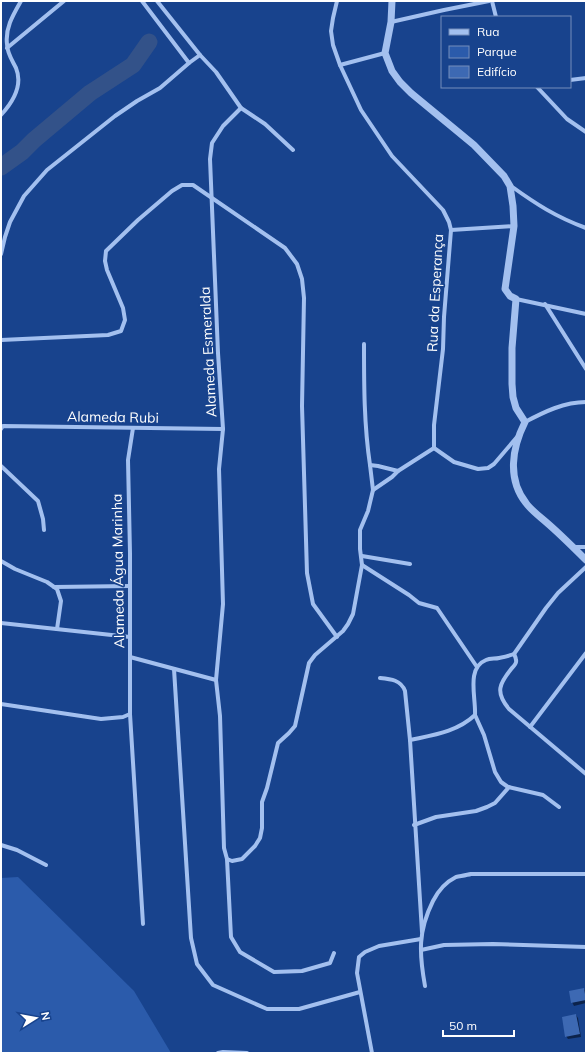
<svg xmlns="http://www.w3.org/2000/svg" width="587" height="1054" font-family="Mulish,sans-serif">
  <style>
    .green { fill: #2b5bab }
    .shadow { fill: #0007 }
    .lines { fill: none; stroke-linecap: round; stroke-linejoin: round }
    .river { stroke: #335289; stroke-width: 17 }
    .building { fill: #3d69b3 }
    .minor { stroke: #a3c0ef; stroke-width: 4 }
    .tertiary { stroke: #a3c0ef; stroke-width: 7 }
    .labels { text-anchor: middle; stroke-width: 3.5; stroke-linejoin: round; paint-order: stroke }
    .street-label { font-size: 14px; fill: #fff; stroke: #18438d }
  </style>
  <rect width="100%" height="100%" fill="#18438d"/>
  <polygon class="green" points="18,877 134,991 171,1053 1,1053 1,878"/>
  <g class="shadow">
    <polygon points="584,989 586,992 586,1003 574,1006 572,1002"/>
    <polygon points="576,1015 578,1018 581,1037 568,1039 566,1036"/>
  </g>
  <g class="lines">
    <polyline class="river" points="1,167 22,152 34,140 90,93 133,65 149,42"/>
  </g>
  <g class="building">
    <polygon points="584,988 586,1000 571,1003 569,991"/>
    <polygon points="576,1014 580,1034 565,1037 562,1017"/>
  </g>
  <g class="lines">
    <g class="minor">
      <polyline points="142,1 189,63"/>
      <polyline points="157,1 200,55 216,72 241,108 265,124 293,150"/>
      <polyline points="337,1 333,18 331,31 333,45 340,65 361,110 392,156 443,210 449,222 451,230 444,317 443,349 434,425 434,448 454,462 478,469 488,468 494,464 517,437"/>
      <polyline points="492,1 496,17"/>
      <polyline points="391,22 444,10 489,1"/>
      <polyline points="7,48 64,1"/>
      <polyline points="340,65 385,53"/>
      <polyline points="570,80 586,78"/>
      <polyline points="537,87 567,119 586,132"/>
      <polyline points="241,108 223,126 212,143 210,159 218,353 223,429 219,469 223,604 216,680 220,716 224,848 227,859 232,861 242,859 255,846 260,838 262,828 262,802 267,788 278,743 289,733 295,726 309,663 315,655 343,631 348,624 353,614 362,565 360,549 360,530 368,511 373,490 370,465"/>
      <path d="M1 115C13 102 23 85 16 68 12 60 7 53 7 44 5 28 13 15 21 1"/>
      <path d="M511 186C536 204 556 217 586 228"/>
      <polyline points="451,230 514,226"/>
      <polyline points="1,254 5,237 10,222 24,196 47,170 115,116 137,101 160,88 189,63 200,55"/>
      <polyline points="516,299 586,314"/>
      <polyline points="545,304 586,369"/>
      <polyline points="1,340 108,335 121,331 125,320 123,308 107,270 105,261 106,251 138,220 172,191 182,185 193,185 285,248 297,264 302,279 304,298 302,406 307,573 313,604 337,637"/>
      <path d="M364 344C364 385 364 425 370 465L378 466 398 471 434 448"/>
      <path d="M525 422C544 412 564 402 586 402"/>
      <polyline points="133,428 128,460 130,553 130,714 143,924"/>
      <polyline points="1,429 3,426 223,429"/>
      <polyline points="1,466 38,501 43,519 44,530"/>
      <polyline points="373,490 392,477 398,471"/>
      <polyline points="574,547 586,547"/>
      <polyline points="362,556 410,564"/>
      <polyline points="1,561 15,569 47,582 57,589 61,601 57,629"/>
      <polyline points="362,565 409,595 419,603 437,608 477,667"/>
      <polyline points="54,587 130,586"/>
      <polyline points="1,623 130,637"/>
      <path d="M514 654C515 656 516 658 516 660 517 663 514 666 512 668 499 684 495 692 509 709L586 774"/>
      <polyline points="130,657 216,680"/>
      <polyline points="174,669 191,938 197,964 213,985 267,1009 299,1009 360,992"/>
      <path d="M380 678C391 679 401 680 405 691L410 740 422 932"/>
      <polyline points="1,704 101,719 123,717 130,714"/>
      <polyline points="475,715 484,735 495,772 501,782 508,787 543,795 559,807"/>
      <polyline points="530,727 586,653"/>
      <path d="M410 740C433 735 457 732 475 715 476 697 466 668 486 660 490 658 495 659 499 658 504 657 509 656 514 654L546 608 558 593 586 567"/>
      <polyline points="414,825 436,817 476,811 487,807 495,803 509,787"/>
      <polyline points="1,845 17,850 46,865"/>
      <polyline points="227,859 231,937 240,952 274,972 302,971 330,963 334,953"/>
      <polyline points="421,950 444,945 493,944 586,947"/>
      <path d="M425 986C419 953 418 931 433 901 438 891 446 882 456 877 461 876 467 875 471 874H586"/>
      <polyline points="218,1053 223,1052 247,1053"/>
      <polyline points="372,1053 357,973 359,957 365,952 379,946 421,939"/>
    </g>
    <path class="tertiary" d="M392 1 391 22 385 53 392 71 400 82 411 93 474 145 504 176 510 186 513 206 514 226 505 289 510 296 516 299 512 348V384L513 397 516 408 525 422C512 448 507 479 526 503 531 510 539 516 546 522 560 534 573 547 586 560"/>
  </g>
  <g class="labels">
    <g class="street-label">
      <text transform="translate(435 293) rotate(-87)" y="5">Rua da Esperança</text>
      <text transform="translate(208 352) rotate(-93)" y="5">Alameda Esmeralda</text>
      <text transform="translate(113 417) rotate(1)" y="5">Alameda Rubi</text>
      <text transform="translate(118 571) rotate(-91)" y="5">Alameda Água Marinha</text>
    </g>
  </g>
  <rect width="587" height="1054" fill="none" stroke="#ffffff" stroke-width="4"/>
  <rect x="441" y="16" width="130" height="72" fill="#18438d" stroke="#748ebb"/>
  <rect x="449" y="29" width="20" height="6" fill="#a3c0ef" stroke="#748ebb"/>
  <text x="477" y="36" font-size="12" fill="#ffffff">Rua</text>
  <rect x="449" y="46" width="20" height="12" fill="#2b5bab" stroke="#748ebb"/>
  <text x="477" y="56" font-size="12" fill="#ffffff">Parque</text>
  <rect x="449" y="66" width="20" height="12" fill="#3d69b3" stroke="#748ebb"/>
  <text x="477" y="76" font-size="12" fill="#ffffff">Edifício</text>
  <g transform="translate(36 1018) rotate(79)" stroke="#18438d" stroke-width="3" paint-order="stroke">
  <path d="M0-3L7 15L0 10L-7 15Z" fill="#ffffff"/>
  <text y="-6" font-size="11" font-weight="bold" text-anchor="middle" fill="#ffffff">N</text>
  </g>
  <path d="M443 1030v6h71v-6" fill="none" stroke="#ffffff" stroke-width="2"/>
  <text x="449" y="1030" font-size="12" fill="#ffffff" stroke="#18438d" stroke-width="3" paint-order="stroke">50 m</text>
</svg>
